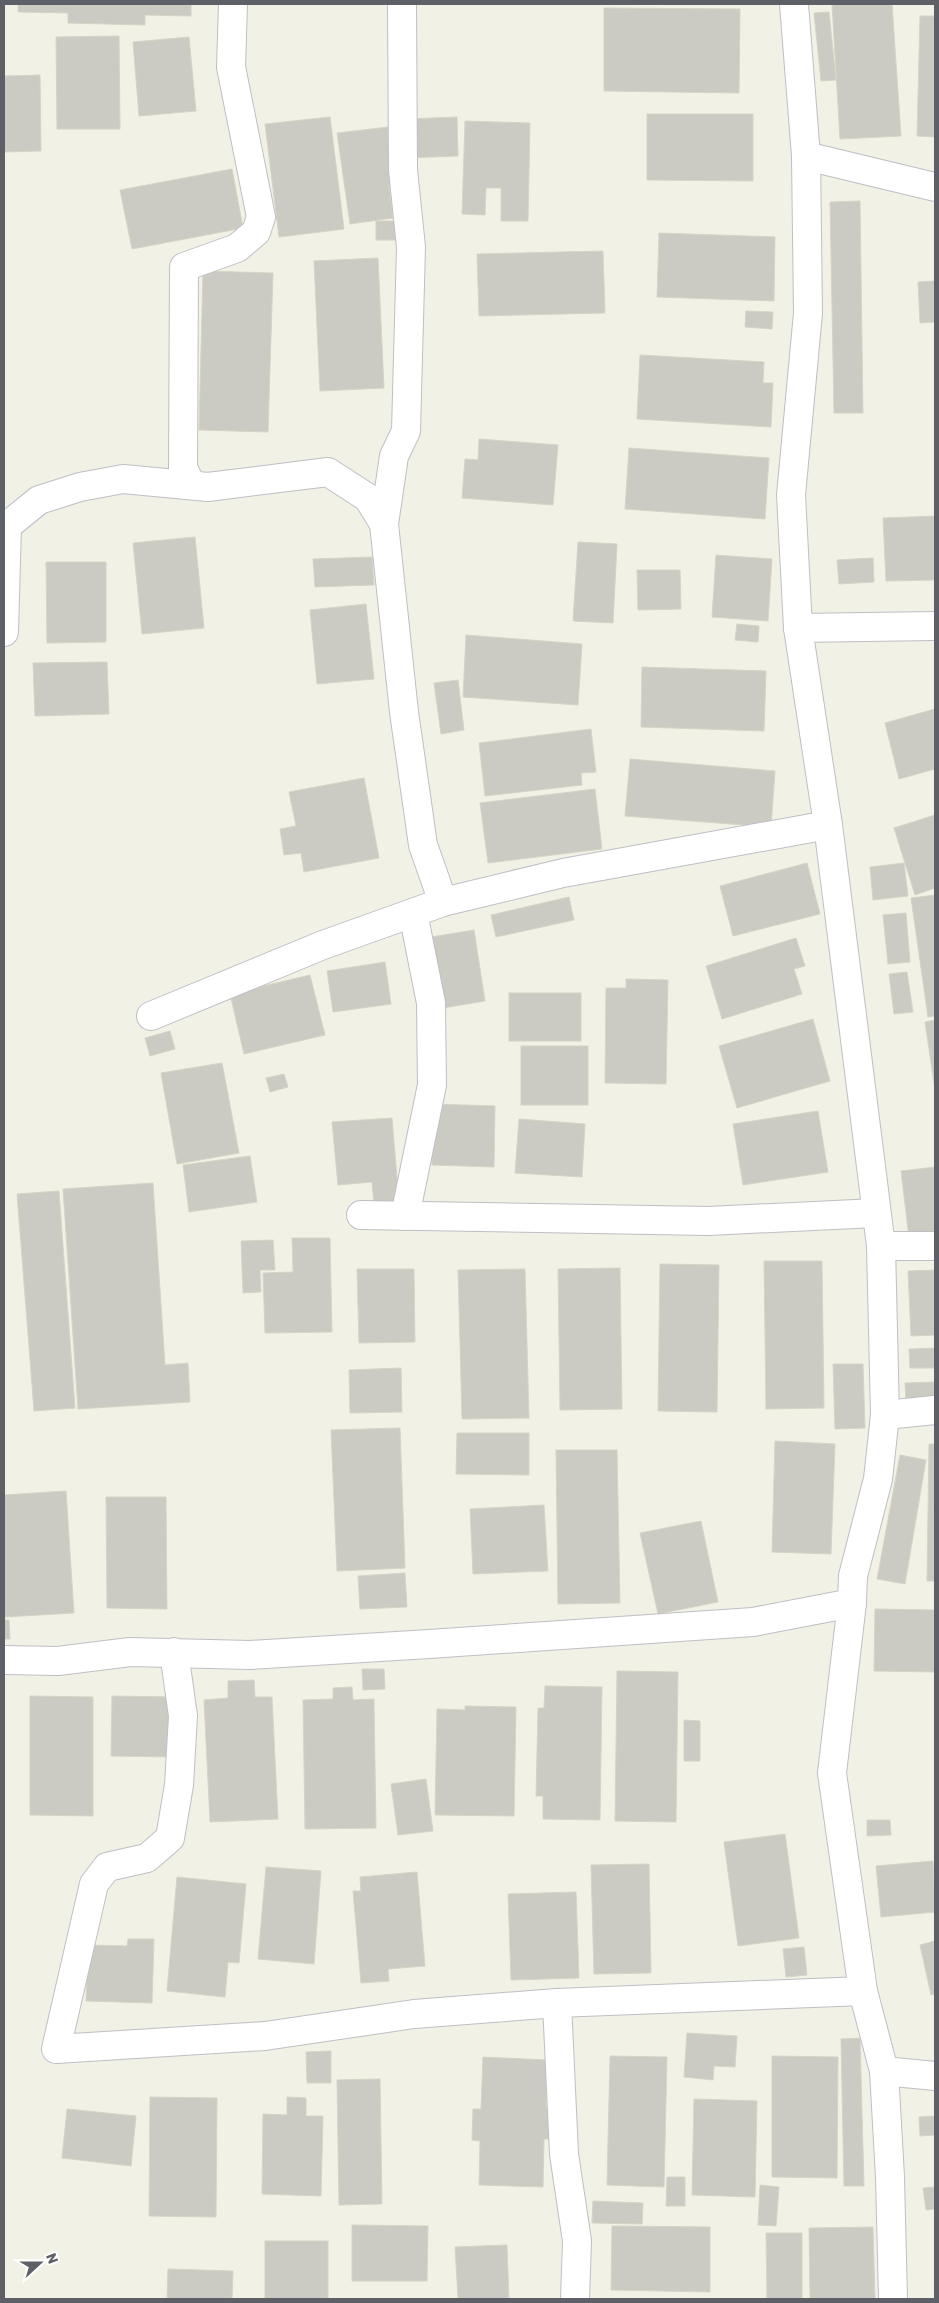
<svg xmlns="http://www.w3.org/2000/svg" width="939" height="2303" font-family="Rubik,sans-serif">
  <style>
    .building { fill: #cccbc3; stroke: #d6d4c4 }
    .lines { fill: none; stroke-linecap: round; stroke-linejoin: round }
    .street-casing { stroke: #bebfc6; stroke-width: 30 }
    .street { stroke: #fff; stroke-width: 28 }
  </style>
  <rect width="100%" height="100%" fill="#f1f1e6"/>
  <g class="building">
    <polygon points="18,4 191,4 191,16 145,15 145,25 68,23 68,13 18,12"/>
    <polygon points="832,4 892,4 901,136 840,139"/>
    <polygon points="604,8 740,9 739,93 604,91"/>
    <polygon points="829,12 836,80 821,81 814,13"/>
    <polygon points="920,16 935,16 935,137 917,136"/>
    <polygon points="119,36 120,129 57,129 56,37"/>
    <polygon points="189,37 196,111 139,116 133,42"/>
    <polygon points="40,75 41,151 4,152 4,76"/>
    <polygon points="647,114 753,114 753,181 647,180"/>
    <polygon points="330,117 344,229 279,237 265,124"/>
    <polygon points="457,117 458,156 407,158 406,119"/>
    <polygon points="465,121 530,123 528,221 501,221 501,188 486,188 485,215 462,214"/>
    <polygon points="388,127 396,184 389,185 393,218 350,224 337,133"/>
    <polygon points="232,169 243,228 132,249 120,190"/>
    <polygon points="860,201 863,413 834,413 830,202"/>
    <rect x="376" y="221" width="22" height="19"/>
    <polygon points="659,233 775,237 774,301 657,297"/>
    <polygon points="603,251 605,313 479,316 477,254"/>
    <polygon points="378,258 384,388 320,391 314,261"/>
    <polygon points="203,271 273,273 268,432 199,430"/>
    <polygon points="935,281 935,322 920,323 918,282"/>
    <polygon points="746,311 773,312 772,329 745,327"/>
    <polygon points="640,355 764,362 763,383 773,383 771,427 637,419"/>
    <polygon points="479,439 558,445 553,505 462,498 465,459 478,460"/>
    <polygon points="629,448 769,458 765,519 625,509"/>
    <polygon points="935,516 935,580 886,581 883,518"/>
    <polygon points="195,537 204,628 142,634 133,543"/>
    <polygon points="578,542 617,544 613,623 573,621"/>
    <polygon points="716,555 772,559 768,621 712,617"/>
    <polygon points="372,557 374,585 315,587 313,559"/>
    <polygon points="873,558 874,582 839,584 837,560"/>
    <polygon points="46,562 106,562 106,642 47,643"/>
    <polygon points="637,570 680,570 681,609 638,610"/>
    <polygon points="366,604 374,679 317,684 310,610"/>
    <polygon points="737,624 759,626 758,642 735,640"/>
    <polygon points="466,635 582,644 578,705 463,697"/>
    <polygon points="107,662 109,714 35,716 33,663"/>
    <polygon points="642,667 766,671 764,731 641,727"/>
    <polygon points="458,680 464,730 441,734 434,683"/>
    <polygon points="935,709 935,769 899,779 885,723"/>
    <polygon points="591,729 596,772 581,773 582,785 485,796 479,743"/>
    <polygon points="630,759 775,771 771,827 625,816"/>
    <polygon points="364,778 379,858 304,872 301,853 284,855 280,829 296,826 289,792"/>
    <polygon points="595,789 602,849 488,863 480,803"/>
    <polygon points="935,815 935,888 915,895 894,828"/>
    <polygon points="807,863 820,914 733,936 720,886"/>
    <polygon points="904,863 908,896 873,900 870,867"/>
    <polygon points="935,895 935,1016 928,1017 911,898"/>
    <polygon points="569,897 574,920 496,937 491,915"/>
    <polygon points="906,913 910,962 888,964 883,915"/>
    <polygon points="474,930 485,1001 437,1009 425,938"/>
    <polygon points="796,938 805,966 794,969 802,994 722,1019 706,966"/>
    <polygon points="385,962 391,1004 333,1012 327,971"/>
    <polygon points="907,972 913,1012 894,1014 889,974"/>
    <polygon points="310,975 325,1035 244,1054 230,994"/>
    <polygon points="626,979 668,980 666,1084 605,1083 606,988 626,988"/>
    <rect x="509" y="993" width="72" height="48"/>
    <polygon points="813,1019 830,1081 737,1108 719,1046"/>
    <polygon points="935,1020 935,1090 925,1022"/>
    <polygon points="170,1031 175,1049 150,1056 145,1038"/>
    <rect x="521" y="1046" width="67" height="59"/>
    <polygon points="222,1063 239,1153 177,1164 161,1073"/>
    <polygon points="284,1074 288,1087 270,1092 266,1078"/>
    <polygon points="433,1104 495,1106 494,1167 432,1165"/>
    <polygon points="818,1111 828,1172 743,1185 733,1124"/>
    <polygon points="392,1118 399,1202 374,1204 372,1182 338,1185 332,1122"/>
    <polygon points="519,1119 585,1124 582,1177 515,1173"/>
    <polygon points="250,1156 257,1202 189,1212 183,1165"/>
    <polygon points="935,1167 935,1235 909,1238 901,1171"/>
    <polygon points="153,1183 165,1365 188,1363 190,1402 78,1409 63,1189"/>
    <polygon points="59,1191 75,1408 34,1411 17,1194"/>
    <polygon points="292,1238 330,1238 332,1332 265,1333 263,1273 293,1272"/>
    <polygon points="273,1240 275,1270 260,1270 261,1292 243,1293 241,1241"/>
    <polygon points="764,1261 822,1261 824,1408 766,1409"/>
    <polygon points="660,1264 719,1265 717,1412 658,1411"/>
    <polygon points="620,1268 622,1409 560,1410 558,1269"/>
    <polygon points="357,1269 414,1269 415,1342 359,1343"/>
    <polygon points="525,1269 529,1418 462,1419 458,1270"/>
    <polygon points="935,1270 935,1335 911,1336 908,1271"/>
    <polygon points="935,1348 935,1368 910,1368 909,1349"/>
    <polygon points="833,1364 863,1364 865,1428 835,1429"/>
    <polygon points="401,1368 402,1412 350,1413 349,1370"/>
    <polygon points="935,1382 935,1401 906,1402 905,1383"/>
    <polygon points="400,1428 405,1568 337,1571 331,1430"/>
    <polygon points="457,1433 529,1433 529,1475 456,1474"/>
    <polygon points="775,1441 835,1444 831,1554 772,1552"/>
    <polygon points="929,1444 935,1444 935,1581 927,1581"/>
    <polygon points="556,1450 617,1450 620,1603 558,1604"/>
    <polygon points="900,1455 926,1460 905,1584 877,1579"/>
    <polygon points="66,1491 74,1613 4,1617 4,1495"/>
    <polygon points="106,1497 166,1497 167,1609 107,1608"/>
    <polygon points="544,1505 548,1571 473,1574 470,1509"/>
    <polygon points="701,1521 718,1602 658,1614 640,1533"/>
    <polygon points="405,1573 407,1607 360,1609 358,1576"/>
    <polygon points="875,1609 935,1610 935,1672 874,1671"/>
    <polygon points="4,1620 9,1620 10,1639 4,1639"/>
    <polygon points="362,1669 384,1669 385,1689 363,1690"/>
    <polygon points="617,1671 678,1672 676,1822 615,1821"/>
    <polygon points="254,1680 255,1697 272,1697 278,1819 210,1822 204,1700 228,1698 228,1681"/>
    <polygon points="545,1686 602,1687 600,1820 543,1819 543,1796 536,1796 538,1708 544,1708"/>
    <polygon points="352,1687 353,1700 374,1699 376,1828 305,1829 303,1700 333,1699 333,1688"/>
    <polygon points="30,1696 93,1697 93,1816 30,1815"/>
    <polygon points="112,1696 173,1697 172,1757 111,1756"/>
    <polygon points="465,1706 516,1707 514,1816 435,1815 437,1709 465,1710"/>
    <polygon points="684,1720 700,1721 700,1761 684,1761"/>
    <polygon points="426,1779 433,1831 398,1835 391,1784"/>
    <polygon points="867,1820 890,1820 891,1835 867,1836"/>
    <polygon points="785,1834 799,1938 738,1946 724,1842"/>
    <polygon points="933,1861 935,1912 881,1917 876,1866"/>
    <polygon points="649,1864 651,1973 594,1974 591,1865"/>
    <polygon points="266,1867 321,1871 314,1964 258,1959"/>
    <polygon points="417,1872 425,1966 388,1969 389,1981 361,1983 353,1891 361,1891 360,1877"/>
    <polygon points="177,1877 246,1884 239,1963 228,1962 225,1997 167,1991"/>
    <polygon points="576,1892 579,1978 511,1980 508,1894"/>
    <polygon points="128,1939 154,1939 152,2003 86,2001 88,1945 127,1946"/>
    <polygon points="935,1941 935,1994 931,1995 920,1945"/>
    <polygon points="804,1947 807,1975 786,1977 783,1949"/>
    <polygon points="687,2033 737,2036 735,2067 714,2066 713,2080 684,2077"/>
    <polygon points="860,2038 864,2186 844,2186 841,2039"/>
    <polygon points="331,2051 331,2083 307,2083 306,2052"/>
    <polygon points="610,2056 667,2057 664,2187 607,2185"/>
    <polygon points="772,2056 838,2057 837,2178 772,2177"/>
    <polygon points="483,2057 547,2060 546,2108 551,2108 550,2139 544,2139 543,2187 479,2185 480,2141 472,2140 473,2109 481,2109"/>
    <polygon points="380,2079 382,2204 339,2205 337,2080"/>
    <polygon points="150,2097 217,2098 216,2217 149,2216"/>
    <polygon points="287,2097 306,2098 306,2116 323,2116 321,2196 262,2194 263,2114 287,2115"/>
    <polygon points="694,2099 757,2101 755,2197 692,2195"/>
    <polygon points="67,2109 136,2116 131,2166 62,2158"/>
    <polygon points="935,2116 935,2135 920,2136 919,2117"/>
    <polygon points="667,2177 685,2177 685,2206 666,2206"/>
    <polygon points="760,2185 779,2187 776,2226 758,2225"/>
    <polygon points="935,2187 935,2209 926,2210 923,2188"/>
    <polygon points="593,2201 643,2203 642,2224 592,2223"/>
    <polygon points="352,2225 428,2226 427,2281 352,2281"/>
    <polygon points="612,2226 710,2227 710,2292 611,2290"/>
    <polygon points="873,2227 875,2299 810,2299 809,2228"/>
    <polygon points="766,2233 802,2233 802,2299 767,2299"/>
    <rect x="265" y="2241" width="63" height="58"/>
    <polygon points="507,2245 509,2299 458,2299 455,2247"/>
    <polygon points="168,2269 233,2271 232,2299 167,2299"/>
  </g>
  <g class="lines">
    <defs>
      <g id="street">
        <polyline points="402,4 403,170 411,247 406,431 394,456 384,524 404,712 423,845 443,902"/>
        <polyline points="806,156 935,187"/>
        <polyline points="191,484 183,468 184,267 237,248 256,232 261,217 231,67 233,4"/>
        <polyline points="798,628 935,626"/>
        <polyline points="4,632 7,526 39,500 80,487 123,479 208,487 328,472 368,498 384,524"/>
        <polyline points="151,1016 323,945 443,902 563,873 828,825"/>
        <polyline points="361,1215 708,1221 876,1213"/>
        <polyline points="405,1216 432,1085 431,1003 413,913"/>
        <polyline points="881,1246 935,1246"/>
        <polyline points="885,1415 935,1410"/>
        <polyline points="174,1652 183,1716 179,1785 170,1838 147,1858 107,1867 94,1884 56,2049 265,2036 414,2014 557,2003 863,1991 832,1773 852,1603 853,1576 878,1479 885,1415 881,1246 828,825 798,628 791,495 808,313 806,156 794,4"/>
        <polyline points="4,1660 58,1661 130,1652 250,1655 429,1644 753,1622 852,1603"/>
        <polyline points="863,1991 884,2071 890,2177 893,2299"/>
        <polyline points="557,2003 564,2154 577,2241 575,2299"/>
        <polyline points="884,2071 935,2076"/>
      </g>
    </defs>
    <use href="#street" class="street-casing"/>
    <use href="#street" class="street"/>
  </g>
  <rect width="939" height="2303" fill="none" stroke="#5e6068" stroke-width="10"/>
  <g transform="translate(40 2263) rotate(69)" stroke="#ffffff" stroke-width="4" paint-order="stroke">
  <path d="M0-4L9 19L0 12L-9 19Z" fill="#5e6068"/>
  <text y="-8" font-size="14" font-weight="bold" text-anchor="middle" fill="#5e6068">N</text>
  </g>
</svg>
